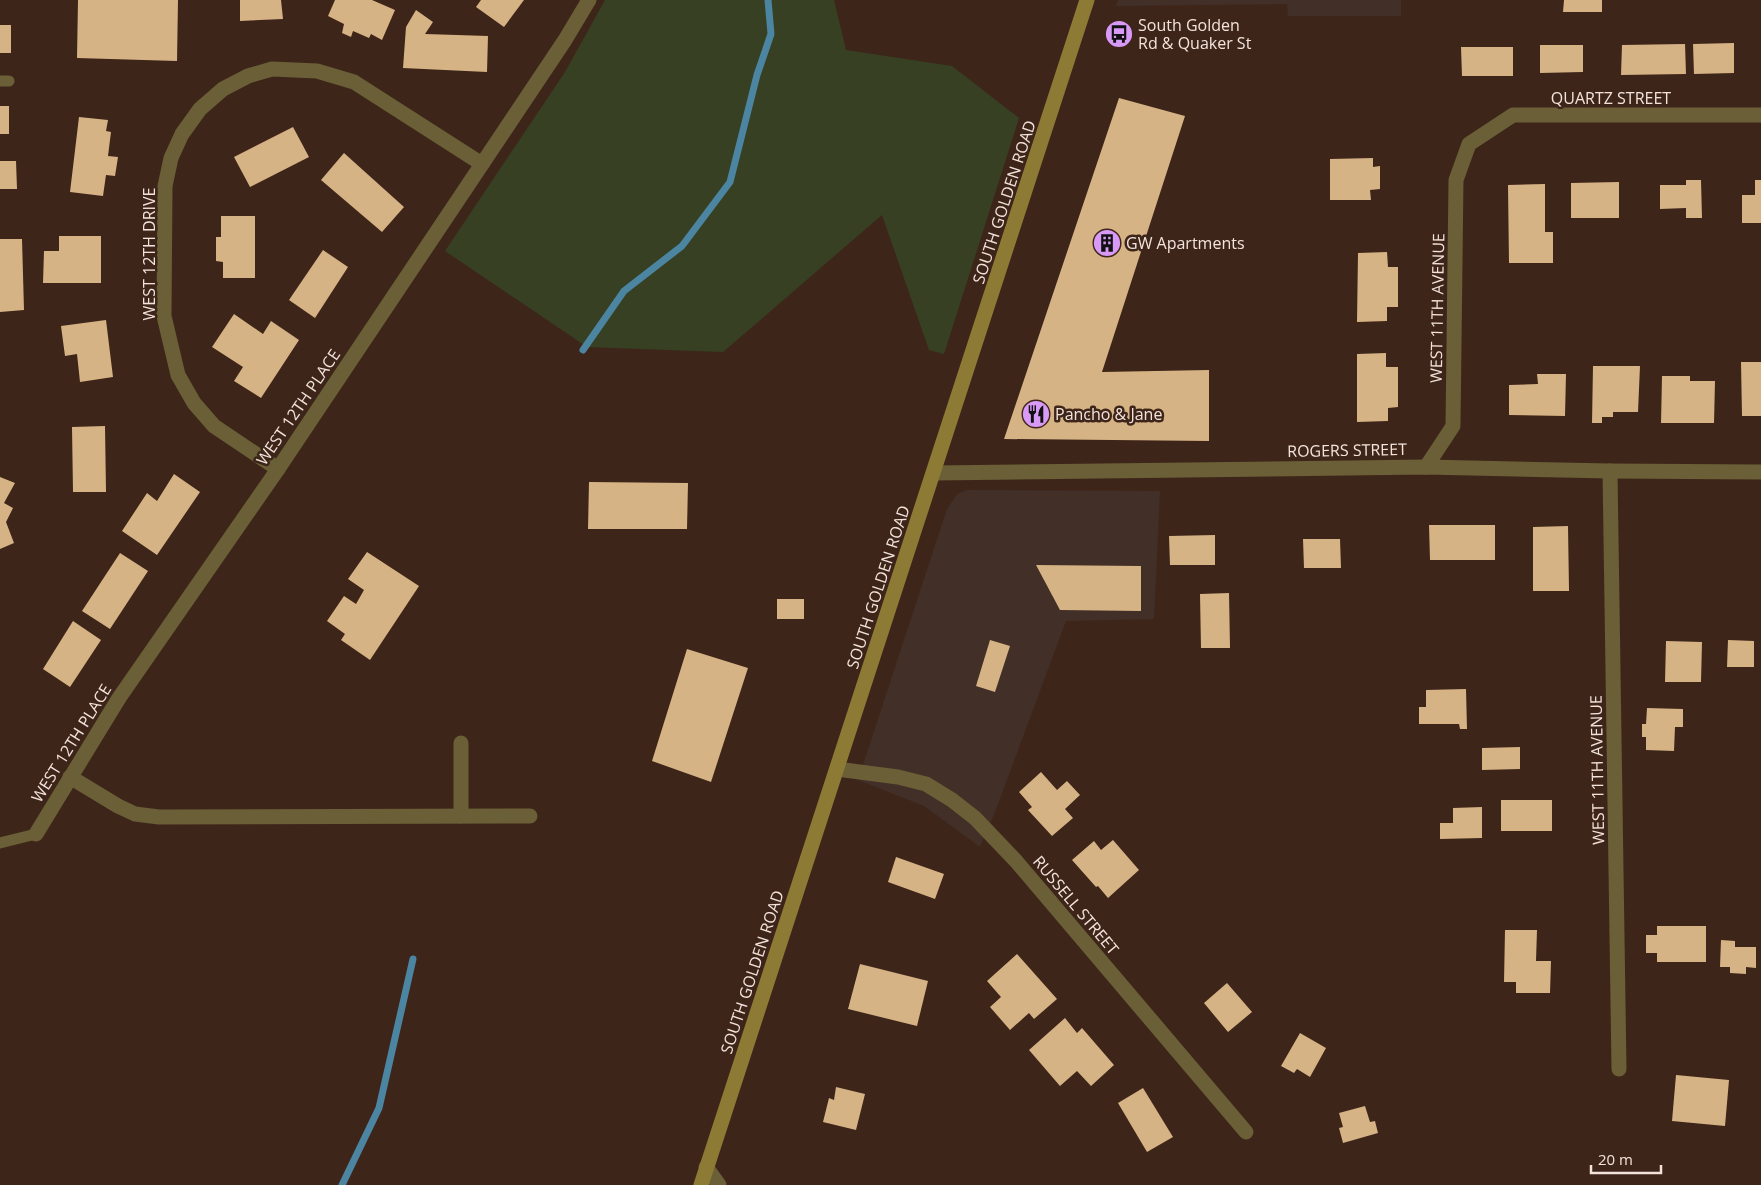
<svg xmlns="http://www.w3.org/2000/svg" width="1761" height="1185" font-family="'Open Sans',sans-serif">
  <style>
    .commercial { fill: #412f28 }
    .green { fill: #374022 }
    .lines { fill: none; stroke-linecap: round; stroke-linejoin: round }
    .stream { stroke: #4c85a2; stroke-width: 7 }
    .building { fill: #d6b384 }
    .lane { stroke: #6a5f36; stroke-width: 11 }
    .street { stroke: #6a5f36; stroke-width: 15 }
    .secondary { stroke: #8d7a35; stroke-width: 15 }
    .labels { text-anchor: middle; stroke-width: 5; stroke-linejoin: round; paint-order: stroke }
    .poi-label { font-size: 16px; fill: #f3e3db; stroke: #3e251a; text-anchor: start }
    .street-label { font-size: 16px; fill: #f3e3db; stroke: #3e251a }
  </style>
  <rect width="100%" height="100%" fill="#3e251a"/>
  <g class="commercial">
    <polygon points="1118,0 1401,0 1401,16 1288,16 1287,4 1116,6"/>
    <polygon points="967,490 1160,491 1154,619 1066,621 995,812 980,847 924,806 858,780 947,509 957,494"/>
  </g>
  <polygon class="green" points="605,0 834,0 846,50 952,66 1019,118 944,354 929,350 882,215 723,352 587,347 445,251 565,72"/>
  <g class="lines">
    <g class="stream">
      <polyline points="583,350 624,291 682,246 730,182 757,75 771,34 768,0"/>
      <polyline points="342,1185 379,1108 413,959"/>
    </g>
  </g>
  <g class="building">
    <polygon points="78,0 178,0 177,61 77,58"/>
    <polygon points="240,0 281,0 283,19 240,21"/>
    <polygon points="335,0 372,0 395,10 382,40 371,34 369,38 353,31 351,37 342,33 344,24 328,16"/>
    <polygon points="481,0 524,0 504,27 476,7"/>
    <polygon points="1564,0 1602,0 1602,12 1563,12"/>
    <polygon points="416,10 433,22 425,34 488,36 487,72 403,68 406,27"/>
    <rect x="0" y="25" width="11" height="28"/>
    <polygon points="1734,43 1734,73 1694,74 1693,44"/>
    <polygon points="1685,44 1686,74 1621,75 1622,45"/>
    <polygon points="1540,45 1583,45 1583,72 1540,73"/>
    <polygon points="1461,47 1513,47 1513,76 1462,76"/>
    <polygon points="1119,98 1185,116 1102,372 1209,370 1209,441 1004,439"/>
    <rect x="0" y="106" width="9" height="28"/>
    <polygon points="79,117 108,120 106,131 111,132 108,156 118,157 115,176 106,175 103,196 70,192"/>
    <polygon points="293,127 309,157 250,187 234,157"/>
    <polygon points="344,153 404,207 382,232 321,180"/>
    <polygon points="1373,158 1373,167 1380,166 1380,189 1370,190 1371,200 1330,200 1330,159"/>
    <polygon points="0,161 16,161 17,189 0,189"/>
    <polygon points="1686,180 1701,180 1702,218 1686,218 1686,208 1660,209 1660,185 1686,185"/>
    <polygon points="1755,180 1761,180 1761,223 1742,223 1742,195 1755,195"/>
    <polygon points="1619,182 1619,218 1571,218 1571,183"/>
    <polygon points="1545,184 1545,232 1553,232 1553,263 1509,263 1508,185"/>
    <polygon points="221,216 255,216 255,278 223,278 223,262 216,261 216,237 221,237"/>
    <polygon points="59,236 101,236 101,283 43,283 44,251 59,251"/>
    <polygon points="0,239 22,239 24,310 0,312"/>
    <polygon points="323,250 348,267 315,318 289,300"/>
    <polygon points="1387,252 1388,267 1398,267 1398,307 1387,307 1387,321 1357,322 1358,253"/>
    <polygon points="234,314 263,334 271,321 299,340 261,398 234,381 243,367 212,347"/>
    <polygon points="106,320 113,377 80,382 77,354 65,356 61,326"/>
    <polygon points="1386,353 1386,367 1398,367 1398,407 1388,408 1388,421 1357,422 1357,354"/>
    <polygon points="1741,362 1761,362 1761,416 1742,416"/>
    <polygon points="1593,366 1640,366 1638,412 1613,412 1613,417 1602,417 1602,423 1592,423"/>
    <polygon points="1537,374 1566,374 1565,416 1509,415 1509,385 1538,384"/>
    <polygon points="1662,376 1690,376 1690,381 1715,381 1714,423 1661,423"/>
    <polygon points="105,426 106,492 73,492 72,427"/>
    <polygon points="174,474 200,492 157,555 122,531 147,493 157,501"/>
    <polygon points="0,477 15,483 4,503 13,508 6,522 14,543 0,549"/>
    <polygon points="589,482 688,483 687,529 588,529"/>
    <polygon points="1429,525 1495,525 1495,560 1430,560"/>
    <polygon points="1568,526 1569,591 1533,591 1533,527"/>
    <polygon points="1215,535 1215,565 1170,565 1169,536"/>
    <polygon points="1303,539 1340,539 1341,568 1304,568"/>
    <polygon points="367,552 419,586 370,660 341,640 345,634 327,621 344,596 356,604 364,590 348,579"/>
    <polygon points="120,553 148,571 110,629 82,611"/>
    <polygon points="1036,565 1141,566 1141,611 1060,610"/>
    <polygon points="1229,593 1230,648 1201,648 1200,594"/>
    <rect x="777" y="599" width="27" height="20"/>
    <polygon points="73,621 101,640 70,687 43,669"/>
    <polygon points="990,640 1010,646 995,692 976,686"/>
    <polygon points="1728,640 1754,641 1754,667 1727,667"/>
    <polygon points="1666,641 1702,642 1701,682 1665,682"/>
    <polygon points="687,649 748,668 711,782 652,761"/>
    <polygon points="1466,689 1467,729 1460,729 1459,724 1419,724 1419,707 1426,707 1426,690"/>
    <polygon points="1647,708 1683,709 1683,727 1675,727 1674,751 1646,750 1646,737 1642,737 1642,724 1646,724"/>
    <polygon points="1520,747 1520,769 1482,770 1482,748"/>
    <polygon points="1041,772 1057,790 1067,781 1080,795 1065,809 1073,818 1052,836 1028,810 1032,807 1019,792"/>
    <rect x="1501" y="800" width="51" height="31"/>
    <polygon points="1482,807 1482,838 1440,839 1440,823 1453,823 1453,808"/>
    <polygon points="1113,840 1139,870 1108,898 1098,886 1096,887 1072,860 1094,841 1101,850"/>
    <polygon points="896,857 944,874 935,899 888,882"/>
    <polygon points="1657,926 1706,926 1706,962 1657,962 1657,953 1646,953 1646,935 1657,935"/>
    <polygon points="1505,930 1537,930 1536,961 1551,961 1550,993 1516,993 1516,982 1504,982"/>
    <polygon points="1721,940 1735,941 1735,947 1756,947 1756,968 1746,967 1746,974 1730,973 1730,967 1720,967"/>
    <polygon points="1017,954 1057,999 1034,1019 1029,1013 1010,1030 990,1007 1001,997 987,981"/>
    <polygon points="860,964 928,981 917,1026 848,1009"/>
    <polygon points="1227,983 1252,1012 1228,1032 1204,1003"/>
    <polygon points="1065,1018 1077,1033 1082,1028 1114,1065 1091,1086 1077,1071 1060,1086 1029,1050"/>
    <polygon points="1300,1033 1326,1048 1310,1077 1297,1069 1294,1073 1281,1066"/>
    <polygon points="1676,1075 1729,1080 1725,1126 1672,1121"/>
    <polygon points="836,1087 865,1094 856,1130 823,1122 829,1098 834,1100"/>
    <polygon points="1143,1088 1173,1137 1147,1152 1118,1103"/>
    <polygon points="1365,1106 1370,1122 1375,1121 1378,1133 1343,1143 1339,1128 1343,1127 1339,1113"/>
  </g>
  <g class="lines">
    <g class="lane">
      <polyline points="0,81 9,81"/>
      <polyline points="0,843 36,834"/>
    </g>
    <g class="street">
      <polyline points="1426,467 1453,426 1456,180 1469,144 1513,115 1761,115"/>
      <polyline points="278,469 214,426 194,403 178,375 164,316 165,186 171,158 182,134 200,109 223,89 248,76 272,69 317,71 354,82 482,164"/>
      <polyline points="1610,471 1619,1069"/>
      <polyline points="934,473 1426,467 1610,471 1761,472"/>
      <polyline points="461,743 461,816"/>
      <polyline points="837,769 898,777 926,784 952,800 975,818 1016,861 1246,1132"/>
      <polyline points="70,777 118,806 135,814 159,817 530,816"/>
      <polyline points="36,834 119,698 278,469 565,40 589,0"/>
      <polyline points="706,1167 719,1185"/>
    </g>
    <polyline class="secondary" points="701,1185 1087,0"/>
  </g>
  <defs>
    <symbol id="bus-disc" viewBox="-11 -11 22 22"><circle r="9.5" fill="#d99af7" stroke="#3e251a"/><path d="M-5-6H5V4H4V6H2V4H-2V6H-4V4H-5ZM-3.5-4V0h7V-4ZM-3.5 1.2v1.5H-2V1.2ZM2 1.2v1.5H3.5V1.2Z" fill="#111"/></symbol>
    <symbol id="building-disc" viewBox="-11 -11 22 22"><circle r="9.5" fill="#d99af7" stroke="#3e251a"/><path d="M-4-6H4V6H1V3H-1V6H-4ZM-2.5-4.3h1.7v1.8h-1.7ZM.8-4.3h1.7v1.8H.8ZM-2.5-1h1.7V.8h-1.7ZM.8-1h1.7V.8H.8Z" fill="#111"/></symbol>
    <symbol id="restaurant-disc" viewBox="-11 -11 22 22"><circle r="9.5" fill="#d99af7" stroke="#3e251a"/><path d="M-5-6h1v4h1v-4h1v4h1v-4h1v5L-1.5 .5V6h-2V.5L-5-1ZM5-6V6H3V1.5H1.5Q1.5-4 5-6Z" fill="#111"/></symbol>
  </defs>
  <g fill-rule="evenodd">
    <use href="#bus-disc" x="1103" y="18" width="32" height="32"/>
    <use href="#building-disc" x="1091" y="227" width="32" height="32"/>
    <use href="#restaurant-disc" x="1020" y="398" width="32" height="32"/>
  </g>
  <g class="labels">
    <g class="poi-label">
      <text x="1138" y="31">South Golden<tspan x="1138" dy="18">Rd &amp; Quaker St</tspan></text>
      <text x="1126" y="249">GW Apartments</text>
      <text x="1055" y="420">Pancho &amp; Jane</text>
    </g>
    <g class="street-label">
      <text x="1611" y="104">QUARTZ STREET</text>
      <text transform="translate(1004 202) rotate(-72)" y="6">SOUTH GOLDEN ROAD</text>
      <text transform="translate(149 254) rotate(-90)" y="6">WEST 12TH DRIVE</text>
      <text transform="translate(1437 308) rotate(-89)" y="6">WEST 11TH AVENUE</text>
      <text transform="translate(298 407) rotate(-56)" y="6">WEST 12TH PLACE</text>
      <text transform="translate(1347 450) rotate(-1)" y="6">ROGERS STREET</text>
      <text transform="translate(878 587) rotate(-72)" y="6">SOUTH GOLDEN ROAD</text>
      <text transform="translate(71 743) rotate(-58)" y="6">WEST 12TH PLACE</text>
      <text transform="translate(1597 770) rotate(-91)" y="6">WEST 11TH AVENUE</text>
      <text transform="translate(1076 905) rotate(50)" y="6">RUSSELL STREET</text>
      <text transform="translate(752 972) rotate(-72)" y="6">SOUTH GOLDEN ROAD</text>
    </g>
  </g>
  <path d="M1591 1165v8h70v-8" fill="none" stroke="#f3e3db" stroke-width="2.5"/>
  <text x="1598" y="1165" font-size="15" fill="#f3e3db" stroke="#3e251a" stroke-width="4" paint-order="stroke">20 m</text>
</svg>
